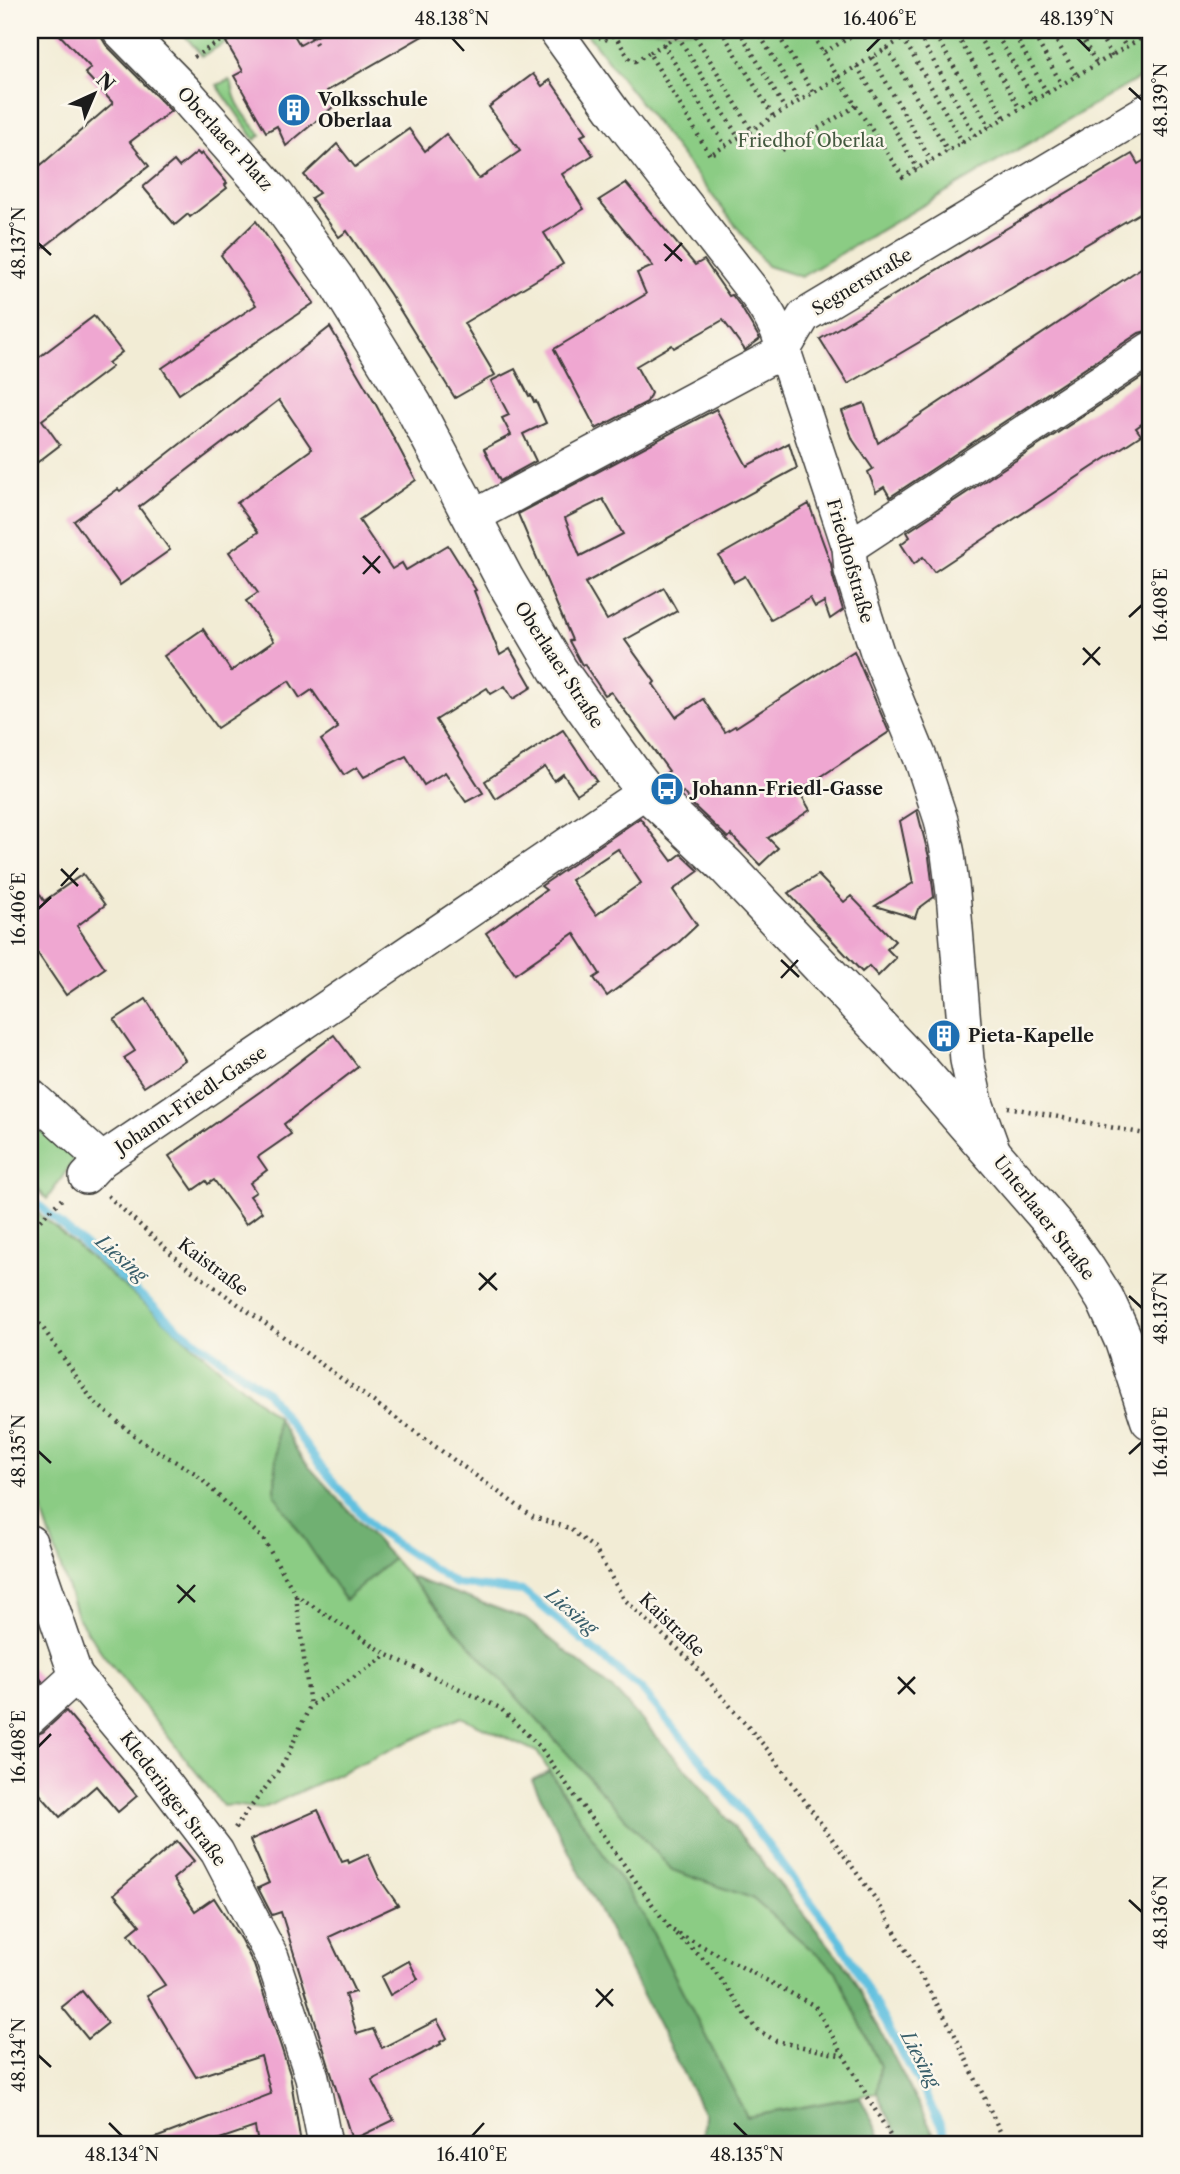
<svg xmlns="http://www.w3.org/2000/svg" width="1180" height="2174" font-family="'Libre Caslon Text',serif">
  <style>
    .green { fill: #8bcc84; stroke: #547450; stroke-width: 2 }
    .forest { fill: #70b072; stroke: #466647; stroke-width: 2 }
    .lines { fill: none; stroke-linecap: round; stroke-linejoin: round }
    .stream { stroke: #61c0df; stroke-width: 8 }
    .building { fill: #efa7d1; fill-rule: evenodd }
    .minor-casing { stroke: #3c3b38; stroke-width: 36 }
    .major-casing { stroke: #3c3b38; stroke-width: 41 }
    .path { stroke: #3c3b38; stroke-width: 4.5; stroke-dasharray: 2 5; stroke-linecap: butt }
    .minor { stroke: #fff; stroke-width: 33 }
    .major { stroke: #fff; stroke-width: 38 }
    .ticks { fill: none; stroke: #1c1c1c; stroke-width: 2.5 }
    .labels { text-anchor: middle; stroke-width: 5; stroke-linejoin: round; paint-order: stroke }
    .poi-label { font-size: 18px; font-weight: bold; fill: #1c1c1c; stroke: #fbf7ec; text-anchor: start }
    .street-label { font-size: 18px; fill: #1c1c1c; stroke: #fbf7ec }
    .park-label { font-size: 18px; fill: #435a40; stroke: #fbf7ec }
    .water-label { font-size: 19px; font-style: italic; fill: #385e6a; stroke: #fbf7ec }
    .neatline { fill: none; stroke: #1c1c1c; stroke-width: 2.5 }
    .ticks-label { font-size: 18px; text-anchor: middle; fill: #1c1c1c }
  </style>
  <rect width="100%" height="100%" fill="#fbf7ec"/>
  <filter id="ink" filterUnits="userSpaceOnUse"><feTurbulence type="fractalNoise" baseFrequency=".0143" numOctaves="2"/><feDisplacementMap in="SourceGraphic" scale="14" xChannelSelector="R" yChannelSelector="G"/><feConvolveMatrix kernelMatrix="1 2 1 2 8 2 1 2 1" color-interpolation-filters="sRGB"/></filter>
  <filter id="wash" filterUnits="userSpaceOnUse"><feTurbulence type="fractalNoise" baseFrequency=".00686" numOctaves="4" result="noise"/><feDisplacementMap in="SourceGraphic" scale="28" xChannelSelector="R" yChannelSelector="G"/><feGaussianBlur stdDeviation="1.57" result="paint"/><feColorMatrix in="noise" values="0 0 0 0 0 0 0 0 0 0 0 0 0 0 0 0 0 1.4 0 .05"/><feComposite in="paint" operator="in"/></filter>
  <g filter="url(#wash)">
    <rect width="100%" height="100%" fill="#f2ecd5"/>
    <g class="green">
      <polygon points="180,30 247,30 202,56"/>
      <polygon points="584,30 1150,30 1150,72 801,277 767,266"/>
      <path d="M229 80 232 83C234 105 247 118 261 135L255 140 217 85Z"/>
      <polygon points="30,1111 77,1156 47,1199 30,1181"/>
      <polygon points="30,1206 277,1417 275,1495 345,1599 393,1559 672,1870 752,1898 836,1971 880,2066 877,2093 747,2117 645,1918 537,1752 461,1717 262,1809 232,1805 223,1806 102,1653 77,1616 30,1475"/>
    </g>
    <g class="forest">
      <polygon points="277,1417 301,1458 393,1559 345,1600 275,1495"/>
      <polygon points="408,1576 526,1619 618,1694 700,1785 848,1969 939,2144 901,2144 877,2093 880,2066 836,1971 752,1898 672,1870"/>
      <polygon points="549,1771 645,1918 747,2117 860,2097 884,2144 702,2144 704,2114 532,1780"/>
    </g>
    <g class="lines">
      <polyline class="stream" points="30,1197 177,1327 266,1391 322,1468 374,1529 456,1584 523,1591 642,1690 723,1786 841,1942 926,2096 950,2144"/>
    </g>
    <g id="blocks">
      <g class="building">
        <polygon points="55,30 97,30 106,45 171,111 130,142 149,166 30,258 30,149 41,165 113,103 85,73 91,68"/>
        <polygon points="247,30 291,30 300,45 327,30 433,30 327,91 333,107 286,146 277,126 266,132 234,76 243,71 226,42"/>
        <polygon points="533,74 542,86 550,80 587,133 581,136 593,155 562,174 584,209 544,233 563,264 464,323 495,375 455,398 390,294 347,231 339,237 311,198 319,193 304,175 337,144 355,167 409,129 425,151 446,134 479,179 520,151 489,107"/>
        <polygon points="197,152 200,155 202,153 227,183 225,185 227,188 190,217 188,214 175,225 143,187 174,161 179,167"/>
        <polygon points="1132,154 1138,164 1150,157 1150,207 848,384 820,339"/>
        <polygon points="626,183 695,265 704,260 729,296 732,295 741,307 760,339 745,350 723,320 674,348 672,345 636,366 651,393 647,402 596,429 554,349 646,294 637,273 653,266 599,200"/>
        <polygon points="256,221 314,303 179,394 162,368 256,305 221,255"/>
        <polygon points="1150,262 1150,330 1139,333 890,497 884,487 876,492 868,472 873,469 853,440 842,411 864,403 878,443"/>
        <polygon points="94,316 122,352 108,363 112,367 42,420 60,445 30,468 30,364"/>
        <polygon points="330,327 375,403 416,480 359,520 392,569 402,563 406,570 448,545 476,590 474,591 500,655 510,649 532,687 513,699 505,686 491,694 487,688 436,720 483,793 466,802 445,772 424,785 406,756 364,777 357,767 344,775 321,740 338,728 312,690 300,698 289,681 217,728 164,656 203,629 231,671 274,641 246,601 258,593 229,552 258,532 237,503 312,449 279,400 139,507 170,550 120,585 74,521 118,489 120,491"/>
        <polygon points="515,369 529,396 531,395 534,402 536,401 546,423 523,434 536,461 500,481 484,449 511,435 502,418 509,415 491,381"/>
        <polygon points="1150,372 1150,418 1136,428 1141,435 934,572 923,557 914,564 901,544 910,537 907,532"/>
        <path d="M716 409 747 466 789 443 797 468 585 583 607 620 664 588 677 611 625 640 655 682 653 684 676 717 703 699 725 732 735 726 736 727 854 651 889 732 799 791 810 810 768 838 778 848 760 865 731 835 728 838 693 805 683 792 681 794 666 780 663 775 669 771 611 692 605 695 584 664 582 665 569 641 572 640 518 514ZM603 499 623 534 580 556 565 518Z"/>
        <polygon points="809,504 831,564 833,577 843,610 830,619 824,602 815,607 810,598 771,620 745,576 734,582 719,556"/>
        <polygon points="563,730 597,781 577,794 563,774 554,781 545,767 496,799 485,781"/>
        <polygon points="917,810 929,857 934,897 918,909 915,918 875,906 913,883 900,821"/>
        <path d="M640 818 672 861 681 854 699 871 673 890 697 925 678 943 607 996 594 978 600 974 574 933 515 974 486 933 546 890 541 886ZM618 849 641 883 596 915 571 880Z"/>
        <polygon points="83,874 105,905 77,926 105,968 66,995 30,942 30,879 44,901"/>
        <polygon points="818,875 844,902 851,896 895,941 887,949 896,958 878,976 869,966 862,972 788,893"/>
        <polygon points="146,999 185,1060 144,1087 124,1058 135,1051 114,1020"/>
        <polygon points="334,1035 358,1067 284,1124 291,1134 258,1157 267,1170 250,1183 256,1192 250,1196 262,1212 246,1224 214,1180 208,1184 206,1181 193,1190 169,1156 261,1091"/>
        <polygon points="30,1666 42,1681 30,1692"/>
        <polygon points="66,1711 137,1796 118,1812 96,1786 60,1817 30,1783 30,1737 43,1732"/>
        <polygon points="318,1810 342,1862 348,1860 349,1863 368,1854 379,1878 398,1905 329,1937 355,1992 345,1995 357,2034 373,2029 382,2048 437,2020 447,2038 440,2042 441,2044 372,2080 394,2120 352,2140 281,1912 272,1915 258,1888 269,1883 250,1840"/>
        <polygon points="177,1841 194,1861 173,1879 195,1911 214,1898 241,1940 254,1965 290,2074 301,2144 258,2144 255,2127 205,2144 145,2144 145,2142 271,2094 261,2056 196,2077 147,1995 165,1985 129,1934 140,1925 114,1894"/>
        <polygon points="409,1961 418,1979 390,1995 381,1977"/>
        <polygon points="82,1991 108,2023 88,2039 62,2007"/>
      </g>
    </g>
  </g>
  <g filter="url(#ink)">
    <use href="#blocks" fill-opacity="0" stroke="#3c3b38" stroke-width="2"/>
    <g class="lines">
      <defs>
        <g id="minor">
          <polyline points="555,30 616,115 757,296 769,315 777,330 849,547 851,571 877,652 922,762 941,820 948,854 953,893 967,1060 976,1102 993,1149"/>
          <polyline points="471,518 783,351 804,316 1150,109"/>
          <polyline points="849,547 1150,349"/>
          <polyline points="30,1095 102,1160"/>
          <polyline points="86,1177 102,1160 646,791"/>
          <polyline points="30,1542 76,1676 157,1773 217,1852 272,1957 312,2077 325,2144"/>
          <polyline points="30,1718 76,1676"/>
        </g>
        <polyline id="major" points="122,30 184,93 275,196 336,280 413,405 505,580 558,670 631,772 646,791 726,866 923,1074 1056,1227 1086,1269 1105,1299 1124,1341 1150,1420"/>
      </defs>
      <use href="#minor" class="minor-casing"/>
      <use href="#major" class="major-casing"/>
      <g class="path">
        <polyline points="308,30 318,47"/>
        <polyline points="688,30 649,53 710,155 917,30"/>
        <polyline points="692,30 751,129"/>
        <polyline points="721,30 773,116"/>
        <polyline points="739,30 785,109"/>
        <polyline points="757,30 799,101"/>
        <polyline points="775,30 813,92"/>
        <polyline points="810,30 823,53 862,30"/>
        <polyline points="837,30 844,41"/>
        <polyline points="916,30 975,135"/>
        <polyline points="932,30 990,127"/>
        <polyline points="954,30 1005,118"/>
        <polyline points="975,30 1020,109"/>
        <polyline points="994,30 1035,101"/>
        <polyline points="1012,30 1047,93"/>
        <polyline points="1031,30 1062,85"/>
        <polyline points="1050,30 1077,76"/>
        <polyline points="1077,30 1097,64"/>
        <polyline points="1097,30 1112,56"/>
        <polyline points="1116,30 1126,47"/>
        <polyline points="614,34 629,58 635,61 649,53"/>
        <polyline points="678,36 738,137"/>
        <polyline points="600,37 603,41 622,30"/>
        <polyline points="903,38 963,143"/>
        <polyline points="663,44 725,145"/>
        <polyline points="887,48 948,151"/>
        <polyline points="194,57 238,30"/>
        <polyline points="872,57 931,161"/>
        <polyline points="857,66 918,169"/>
        <polyline points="856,106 903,177 1150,33"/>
        <polyline points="782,150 856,106 823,53"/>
        <polyline points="1008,1107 1150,1135"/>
        <polyline points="108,1196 184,1265 533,1517 569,1528 595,1549 624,1599 692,1662 768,1750 877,1901 954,2033 1006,2144"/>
        <polyline points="30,1230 65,1196"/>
        <polyline points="30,1313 43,1328 93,1401 142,1442 195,1473 263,1539 296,1595 388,1655 500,1708 540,1747 670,1929 815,2006 895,2144"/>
        <polyline points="296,1596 310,1706"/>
        <polyline points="235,1828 284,1763 310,1706 388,1655"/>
        <polyline points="676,1934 712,1967 756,2029 776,2041 844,2056"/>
      </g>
      <use href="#minor" class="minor"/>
      <use href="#major" class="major"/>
    </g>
  </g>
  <path class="ticks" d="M452 38 464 51M1077 38 1090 51M867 51 880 38M1129 88 1142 100M38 243 51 255M664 244 682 261M665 261 682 243M363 556 380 573M363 574 380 556M1129 617 1142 605M1083 648 1100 665M1083 665 1100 647M61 869 78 886M61 886 78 868M38 909 51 897M781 960 799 977M781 978 798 960M479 1273 497 1290M479 1290 496 1273M1129 1296 1142 1308M38 1451 51 1463M1129 1454 1142 1442M177 1585 195 1602M178 1603 195 1585M898 1677 915 1694M898 1694 915 1677M38 1747 51 1734M1129 1900 1142 1912M596 1989 613 2006M596 2007 613 1989M38 2055 51 2067M109 2123 122 2136M734 2123 747 2136M472 2136 484 2123"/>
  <defs>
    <symbol id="building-disc" viewBox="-11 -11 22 22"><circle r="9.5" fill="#1f6fb2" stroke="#fbf7ec"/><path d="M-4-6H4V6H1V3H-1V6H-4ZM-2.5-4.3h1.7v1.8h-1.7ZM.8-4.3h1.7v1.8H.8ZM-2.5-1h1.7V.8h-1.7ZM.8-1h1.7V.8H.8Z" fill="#fff"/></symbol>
    <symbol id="bus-disc" viewBox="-11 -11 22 22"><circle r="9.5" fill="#1f6fb2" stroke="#fbf7ec"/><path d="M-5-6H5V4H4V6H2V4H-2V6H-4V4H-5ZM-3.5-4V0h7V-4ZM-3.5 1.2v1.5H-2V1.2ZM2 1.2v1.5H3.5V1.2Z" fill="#fff"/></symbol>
  </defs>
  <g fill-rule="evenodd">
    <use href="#building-disc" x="275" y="91" width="38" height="38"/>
    <use href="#bus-disc" x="648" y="770" width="38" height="38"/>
    <use href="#building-disc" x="925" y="1017" width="38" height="38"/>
  </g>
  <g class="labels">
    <g class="poi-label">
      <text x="318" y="106">Volksschule<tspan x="318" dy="21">Oberlaa</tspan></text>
      <text x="692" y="795">Johann-Friedl-Gasse</text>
      <text x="968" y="1042">Pieta-Kapelle</text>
    </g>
    <g class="street-label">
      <text transform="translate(225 139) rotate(48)" y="6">Oberlaaer Platz</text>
      <text transform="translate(862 282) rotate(-31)" y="6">Segnerstraße</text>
      <text transform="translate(850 561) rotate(74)" y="6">Friedhofstraße</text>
      <text transform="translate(559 665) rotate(57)" y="6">Oberlaaer Straße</text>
      <text transform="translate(191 1100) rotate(-34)" y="6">Johann-Friedl-Gasse</text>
      <text transform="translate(1044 1218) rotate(52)" y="6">Unterlaaer Straße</text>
      <text transform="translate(213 1267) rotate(37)" y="6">Kaistraße</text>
      <text transform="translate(672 1625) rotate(44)" y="6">Kaistraße</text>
      <text transform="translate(173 1799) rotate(53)" y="6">Klederinger Straße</text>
    </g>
    <g class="park-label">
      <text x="811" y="147">Friedhof Oberlaa</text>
    </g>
    <g class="water-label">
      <text transform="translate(122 1258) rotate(41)" y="7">Liesing</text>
      <text transform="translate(572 1611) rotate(40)" y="7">Liesing</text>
      <text transform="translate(921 2059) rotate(62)" y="7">Liesing</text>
    </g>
  </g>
  <rect width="1180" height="2174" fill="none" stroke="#fbf7ec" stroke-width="77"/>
  <g transform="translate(94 94) rotate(44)" stroke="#fbf7ec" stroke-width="5" paint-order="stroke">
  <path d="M0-5L12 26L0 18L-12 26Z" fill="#1c1c1c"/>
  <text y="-10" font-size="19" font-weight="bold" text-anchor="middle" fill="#1c1c1c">N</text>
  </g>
  <rect x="38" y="38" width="1104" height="2098" class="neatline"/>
  <g class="ticks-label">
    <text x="452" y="25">48.138°N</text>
    <text x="880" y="25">16.406°E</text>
    <text x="1077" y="25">48.139°N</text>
    <text transform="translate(1161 100) rotate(-90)" y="6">48.139°N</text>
    <text transform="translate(19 243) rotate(-90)" y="6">48.137°N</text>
    <text transform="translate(1161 605) rotate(-90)" y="6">16.408°E</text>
    <text transform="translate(19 909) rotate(-90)" y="6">16.406°E</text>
    <text transform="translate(1161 1308) rotate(-90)" y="6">48.137°N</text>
    <text transform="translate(1161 1442) rotate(-90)" y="6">16.410°E</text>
    <text transform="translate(19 1451) rotate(-90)" y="6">48.135°N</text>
    <text transform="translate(19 1747) rotate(-90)" y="6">16.408°E</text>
    <text transform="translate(1161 1912) rotate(-90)" y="6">48.136°N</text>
    <text transform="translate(19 2055) rotate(-90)" y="6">48.134°N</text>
    <text x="122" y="2161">48.134°N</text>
    <text x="472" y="2161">16.410°E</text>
    <text x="747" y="2161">48.135°N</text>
  </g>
</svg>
